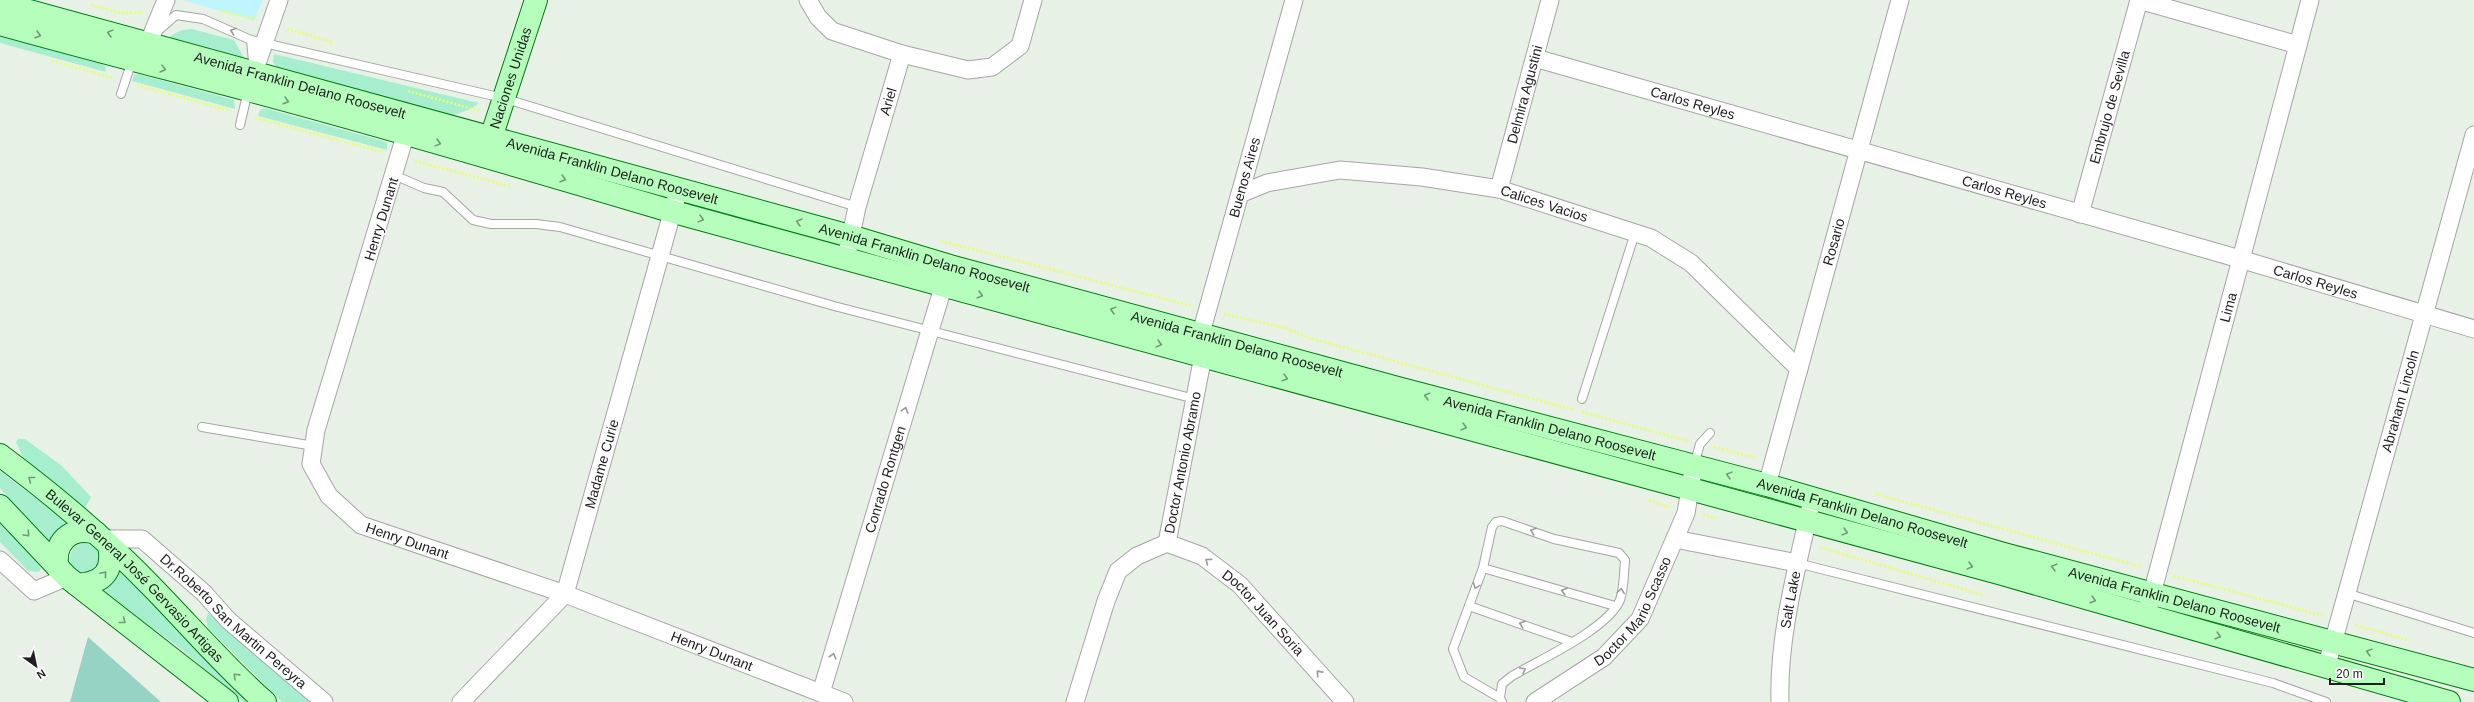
<svg xmlns="http://www.w3.org/2000/svg" width="2474" height="702" font-family="Helvetica,sans-serif">
  <style>
    .grass { fill: #a7eecf }
    .forest { fill: #96d3c4 }
    .park { fill: #bff6fd }
    .lines { fill: none; stroke-linecap: round; stroke-linejoin: round }
    .lane-casing { stroke: #a6a6a6; stroke-width: 10 }
    .street-casing { stroke: #a6a6a6; stroke-width: 19 }
    .secondary-casing { stroke: #007c13; stroke-width: 24 }
    .path { stroke: #e8ff67; stroke-width: 2.5; stroke-dasharray: 2 2; stroke-linecap: butt }
    .lane { stroke: #fff; stroke-width: 8 }
    .street { stroke: #fff; stroke-width: 17 }
    .secondary { stroke: #b5febc; stroke-width: 22 }
    .oneway { stroke: #9a9a9a }
    .oneway2 { stroke: #729a75 }
    .labels { text-anchor: middle; stroke-width: 3.5; stroke-linejoin: round; paint-order: stroke }
    .street-label { font-size: 14px; fill: #1f1f1f; stroke: #fff }
  </style>
  <rect width="100%" height="100%" fill="#e8f1e5"/>
  <g class="grass">
    <polygon points="192,29 234,40 244,58 170,40 170,36 182,30"/>
    <polygon points="0,36 100,63 105,66 106,72 0,43"/>
    <polygon points="274,54 479,103 471,109 453,115 278,69 273,62"/>
    <polygon points="138,74 234,100 235,109 132,81 134,75"/>
    <polygon points="264,108 383,141 387,143 387,150 258,116 260,110"/>
    <polygon points="18,439 25,439 62,466 91,497 85,508 28,468 16,442"/>
    <polygon points="0,471 72,526 51,547 0,488"/>
    <polygon points="0,521 39,565 41,569 39,572 28,571 0,542"/>
    <circle cx="85" cy="558" r="15"/>
    <polygon points="119,562 250,702 243,702 179,647 99,590"/>
    <polygon points="208,613 312,702 282,702 208,628 206,619"/>
  </g>
  <polygon class="forest" points="88,637 161,702 70,702"/>
  <polygon class="park" points="183,0 263,0 254,21"/>
  <g class="lines">
    <defs>
      <g id="lane">
        <polyline points="159,30 176,15 203,19 251,40 253,62"/>
        <polyline points="251,40 503,98 857,207"/>
        <polyline points="121,94 132,61"/>
        <polyline points="240,125 248,91"/>
        <polyline points="394,175 424,188 443,192 473,220 491,224 536,224 560,227 834,306 1195,399"/>
        <polyline points="1582,399 1635,233"/>
        <polyline points="202,427 314,446"/>
        <polyline points="1694,465 1700,444 1710,433"/>
        <polyline points="1797,563 2273,683 2326,702"/>
        <polyline points="1483,568 1615,606"/>
        <polyline points="2346,593 2474,633"/>
        <polyline points="1469,606 1572,642"/>
        <path d="M1500 698 1502 684 1512 676C1539 660 1608 629 1620 600 1624 589 1624 572 1625 560L1619 553 1554 539 1502 521 1496 522 1492 527 1483 568 1453 649 1464 677 1500 698 1502 702"/>
      </g>
      <g id="street">
        <polyline points="808,0 818,17 832,31 902,54 968,70 992,67 1020,46 1033,0"/>
        <polyline points="2139,0 2298,45"/>
        <polyline points="148,44 166,0"/>
        <path id="s1" d="M1535 58 2240 259 2474 329"/>
        <polyline points="250,84 279,0"/>
        <path id="s2" d="M409 123 316 430 311 464 329 496 361 525 565 594 844 702"/>
        <path id="s3" d="M1499 189 1550 0"/>
        <path id="s4" d="M1240 194 1267 183 1340 170 1422 177 1499 189 1651 238 1691 263 1799 369"/>
        <path id="s5" d="M2080 214 2139 0"/>
        <path id="s6" d="M848 249 857 207 902 54"/>
        <path id="s7" d="M1767 485 1900 0"/>
        <path id="s8" d="M103 539H142L204 593 228 620 324 702"/>
        <polyline points="1675,539 1797,563"/>
        <path id="s9" d="M1167 543 1203 356 1201 333 1294 0"/>
        <path id="s10" d="M1167 543 1202 556 1240 585 1345 702"/>
        <polyline points="0,560 34,591 67,577"/>
        <path id="s11" d="M2149 605 2310 0"/>
        <path id="s12" d="M2326 668 2474 135"/>
        <path id="s13" d="M821 693 947 274"/>
        <path id="s14" d="M461 702 565 594 676 199"/>
        <polyline points="1075,702 1106,601 1118,571 1137,556 1167,543"/>
        <path id="s15" d="M1535 702 1604 657 1640 619 1686 513 1694 465"/>
        <path id="s16" d="M1780 702C1778 638 1796 571 1810 509"/>
      </g>
      <g id="secondary">
        <path id="s17" d="M0 3 850 236 950 266 1398 388 1767 485 2004 554 2474 680"/>
        <path d="M0 24C82 47 165 68 248 90 391 128 532 170 674 212L2002 574 2449 702"/>
        <path id="s18" d="M486 153 536 0"/>
        <path id="s19" d="M0 455C55 496 107 540 154 589 191 627 225 667 265 702"/>
        <polyline points="0,506 67,577 227,702"/>
        <path d="M58 568C52 543 71 525 96 533"/>
        <path d="M77 585C104 583 114 571 109 545"/>
      </g>
    </defs>
    <use href="#lane" class="lane-casing"/>
    <use href="#street" class="street-casing"/>
    <use href="#secondary" class="secondary-casing"/>
    <g class="path">
      <polyline points="91,5 121,13 143,12"/>
      <polyline points="219,11 255,19"/>
      <polyline points="287,29 331,42 330,45"/>
      <polyline points="52,61 113,78"/>
      <polyline points="137,85 230,111"/>
      <polyline points="408,91 480,111"/>
      <polyline points="255,118 383,152"/>
      <polyline points="415,161 512,187"/>
      <polyline points="941,241 1192,306"/>
      <polyline points="1224,314 1289,329 1309,338 1574,410"/>
      <polyline points="1582,412 1688,441"/>
      <polyline points="1714,447 1757,458"/>
      <polyline points="1875,494 2142,567"/>
      <polyline points="1649,500 1669,507"/>
      <polyline points="1703,515 1716,518"/>
      <polyline points="1819,547 1983,595"/>
      <polyline points="2174,576 2324,616"/>
      <polyline points="2355,625 2408,640"/>
    </g>
    <use href="#lane" class="lane"/>
    <use href="#street" class="street"/>
    <use href="#secondary" class="secondary"/>
  </g>
  <defs><path id="oneway-chevron" d="M-2-3.5L2.5 0L-2 3.5" fill="none" stroke-width="1.6" stroke-linecap="round" stroke-linejoin="round"/></defs>
  <g class="oneway">
    <use href="#oneway-chevron" transform="translate(233 31) rotate(-160)"/>
    <use href="#oneway-chevron" transform="translate(905 410) rotate(-73)"/>
    <use href="#oneway-chevron" transform="translate(1533 531) rotate(-161)"/>
    <use href="#oneway-chevron" transform="translate(1208 561) rotate(-143)"/>
    <use href="#oneway-chevron" transform="translate(1476 586) rotate(111)"/>
    <use href="#oneway-chevron" transform="translate(1564 591) rotate(-163)"/>
    <use href="#oneway-chevron" transform="translate(1621 591) rotate(-82)"/>
    <use href="#oneway-chevron" transform="translate(1522 624) rotate(-161)"/>
    <use href="#oneway-chevron" transform="translate(833 656) rotate(-73)"/>
    <use href="#oneway-chevron" transform="translate(1523 670) rotate(-30)"/>
    <use href="#oneway-chevron" transform="translate(1319 673) rotate(-132)"/>
  </g>
  <g class="oneway2">
    <use href="#oneway-chevron" transform="translate(110 33) rotate(-165)"/>
    <use href="#oneway-chevron" transform="translate(38 35) rotate(16)"/>
    <use href="#oneway-chevron" transform="translate(163 69) rotate(14)"/>
    <use href="#oneway-chevron" transform="translate(286 101) rotate(16)"/>
    <use href="#oneway-chevron" transform="translate(438 143) rotate(15)"/>
    <use href="#oneway-chevron" transform="translate(563 179) rotate(17)"/>
    <use href="#oneway-chevron" transform="translate(701 219) rotate(15)"/>
    <use href="#oneway-chevron" transform="translate(799 222) rotate(-165)"/>
    <use href="#oneway-chevron" transform="translate(980 295) rotate(15)"/>
    <use href="#oneway-chevron" transform="translate(1113 310) rotate(-165)"/>
    <use href="#oneway-chevron" transform="translate(1159 344) rotate(15)"/>
    <use href="#oneway-chevron" transform="translate(1285 378) rotate(15)"/>
    <use href="#oneway-chevron" transform="translate(1427 396) rotate(-165)"/>
    <use href="#oneway-chevron" transform="translate(1464 427) rotate(15)"/>
    <use href="#oneway-chevron" transform="translate(1729 475) rotate(-165)"/>
    <use href="#oneway-chevron" transform="translate(31 479) rotate(-142)"/>
    <use href="#oneway-chevron" transform="translate(1845 532) rotate(15)"/>
    <use href="#oneway-chevron" transform="translate(27 534) rotate(47)"/>
    <use href="#oneway-chevron" transform="translate(1970 566) rotate(15)"/>
    <use href="#oneway-chevron" transform="translate(2054 567) rotate(-165)"/>
    <use href="#oneway-chevron" transform="translate(104 574) rotate(-50)"/>
    <use href="#oneway-chevron" transform="translate(2093 600) rotate(16)"/>
    <use href="#oneway-chevron" transform="translate(123 621) rotate(38)"/>
    <use href="#oneway-chevron" transform="translate(2218 636) rotate(17)"/>
    <use href="#oneway-chevron" transform="translate(2369 652) rotate(-165)"/>
    <use href="#oneway-chevron" transform="translate(236 676) rotate(-136)"/>
  </g>
  <g class="labels">
    <g class="street-label">
      <text dy="5" stroke="none"><textPath href="#s18" startOffset="79">Naciones Unidas</textPath></text>
      <text dy="5" stroke="none"><textPath href="#s17" startOffset="311">Avenida Franklin Delano Roosevelt</textPath></text>
      <text dy="5" stroke="none"><textPath href="#s3" startOffset="98">Delmira Agustini</textPath></text>
      <text dy="5" stroke="none"><textPath href="#s6" startOffset="153">Ariel</textPath></text>
      <text dy="5" stroke="none"><textPath href="#s1" startOffset="164">Carlos Reyles</textPath></text>
      <text dy="5" stroke="none"><textPath href="#s5" startOffset="111">Embrujo de Sevilla</textPath></text>
      <text dy="5" stroke="none"><textPath href="#s17" startOffset="635">Avenida Franklin Delano Roosevelt</textPath></text>
      <text dy="5" stroke="none"><textPath href="#s9" startOffset="375">Buenos Aires</textPath></text>
      <text dy="5" stroke="none"><textPath href="#s1" startOffset="488">Carlos Reyles</textPath></text>
      <text dy="5" stroke="none"><textPath href="#s4" startOffset="311">Calices Vacios</textPath></text>
      <text transform="translate(381 219) rotate(-73)" y="5">Henry Dunant</text>
      <text dy="5" stroke="none"><textPath href="#s7" startOffset="252">Rosario</textPath></text>
      <text dy="5" stroke="none"><textPath href="#s17" startOffset="959">Avenida Franklin Delano Roosevelt</textPath></text>
      <text dy="5" stroke="none"><textPath href="#s1" startOffset="812">Carlos Reyles</textPath></text>
      <text dy="5" stroke="none"><textPath href="#s11" startOffset="308">Lima</textPath></text>
      <text dy="5" stroke="none"><textPath href="#s17" startOffset="1283">Avenida Franklin Delano Roosevelt</textPath></text>
      <text dy="5" stroke="none"><textPath href="#s12" startOffset="277">Abraham Lincoln</textPath></text>
      <text dy="5" stroke="none"><textPath href="#s17" startOffset="1607">Avenida Franklin Delano Roosevelt</textPath></text>
      <text dy="5" stroke="none"><textPath href="#s9" startOffset="82">Doctor Antonio Abramo</textPath></text>
      <text dy="5" stroke="none"><textPath href="#s14" startOffset="285">Madame Curie</textPath></text>
      <text dy="5" stroke="none"><textPath href="#s13" startOffset="223">Conrado Rontgen</textPath></text>
      <text dy="5" stroke="none"><textPath href="#s17" startOffset="1931">Avenida Franklin Delano Roosevelt</textPath></text>
      <text dy="5" stroke="none"><textPath href="#s2" startOffset="484">Henry Dunant</textPath></text>
      <text dy="5" stroke="none"><textPath href="#s19" startOffset="181">Bulevar General José Gervasio Artigas</textPath></text>
      <text dy="5" stroke="none"><textPath href="#s17" startOffset="2255">Avenida Franklin Delano Roosevelt</textPath></text>
      <text dy="5" stroke="none"><textPath href="#s16" startOffset="103">Salt Lake</textPath></text>
      <text dy="5" stroke="none"><textPath href="#s15" startOffset="137">Doctor Mario Scasso</textPath></text>
      <text dy="5" stroke="none"><textPath href="#s10" startOffset="121">Doctor Juan Soria</textPath></text>
      <text dy="5" stroke="none"><textPath href="#s8" startOffset="162">Dr.Roberto San Martin Pereyra</textPath></text>
      <text dy="5" stroke="none"><textPath href="#s2" startOffset="808">Henry Dunant</textPath></text>
    </g>
  </g>
  <g transform="translate(36 666) rotate(147)" stroke="#ffffff" stroke-width="3" paint-order="stroke">
  <path d="M0-3L7 15L0 10L-7 15Z" fill="#1f1f1f"/>
  <text y="-6" font-size="11" font-weight="bold" text-anchor="middle" fill="#1f1f1f">N</text>
  </g>
  <path d="M2330 678v6h54v-6" fill="none" stroke="#1f1f1f" stroke-width="2"/>
  <text x="2336" y="678" font-size="12" fill="#1f1f1f" stroke="#ffffff" stroke-width="3" paint-order="stroke">20 m</text>
</svg>
